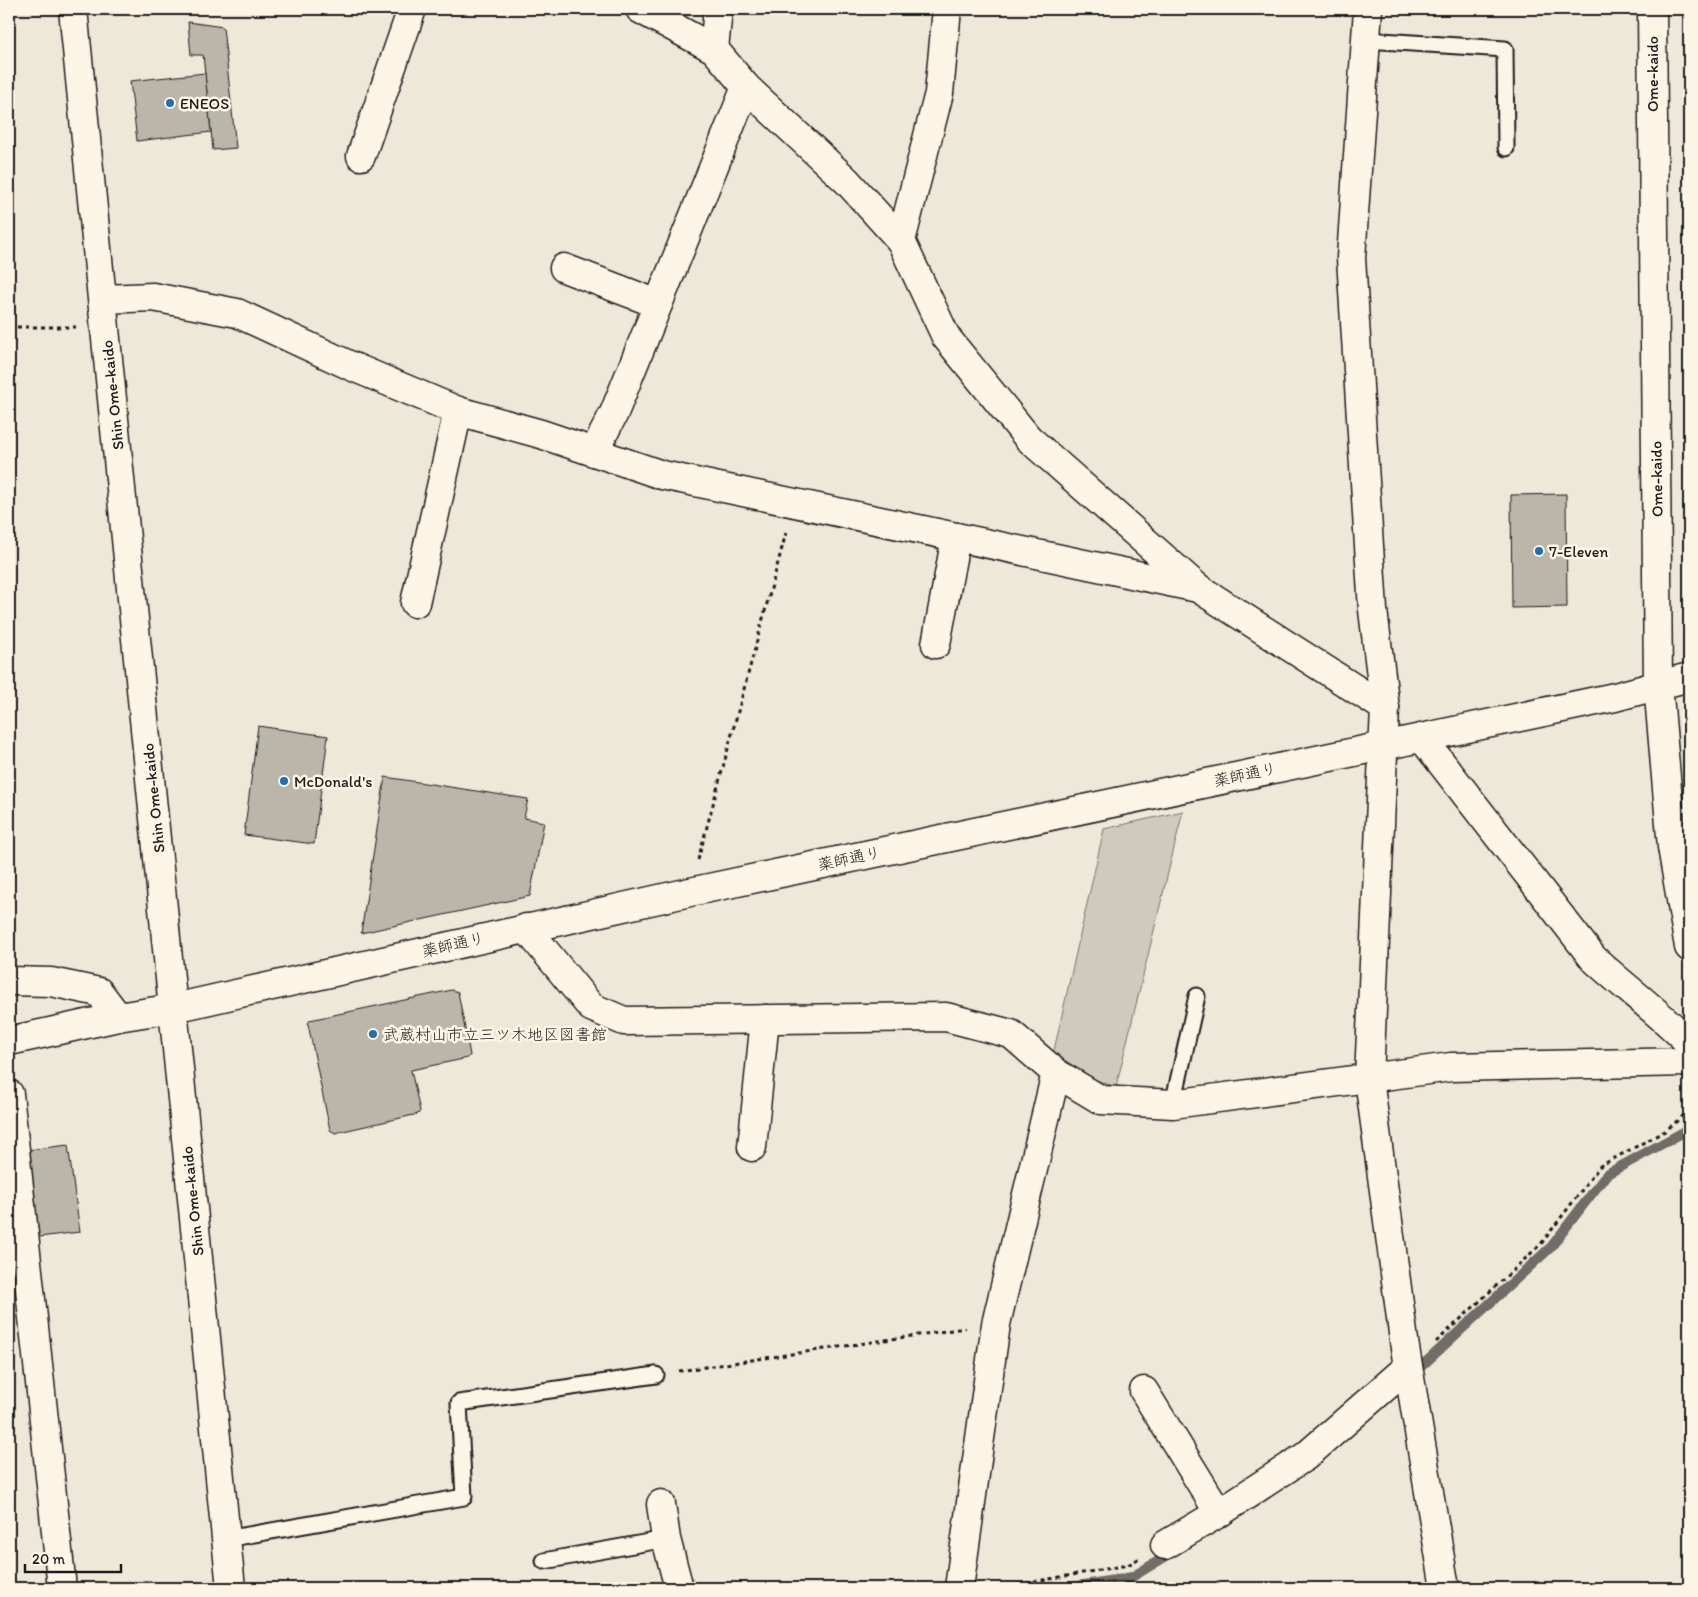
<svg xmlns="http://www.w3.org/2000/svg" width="1698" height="1597" font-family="Itim,'Klee One',sans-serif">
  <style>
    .green { fill: #cfcabd; stroke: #76736c }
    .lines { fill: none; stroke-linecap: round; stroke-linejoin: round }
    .stream { stroke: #6f6c67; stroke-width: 10 }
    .building { fill: #bab6aa; stroke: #1c1c1c }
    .service-casing { stroke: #1c1c1c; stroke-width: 19 }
    .minor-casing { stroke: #1c1c1c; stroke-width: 31 }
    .tertiary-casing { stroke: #1c1c1c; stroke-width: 31 }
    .primary-casing { stroke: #1c1c1c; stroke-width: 31 }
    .path { stroke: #1c1c1c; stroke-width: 3; stroke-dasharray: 4 4; stroke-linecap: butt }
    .service { stroke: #fcf5e5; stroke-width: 15 }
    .minor { stroke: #fcf5e5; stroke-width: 28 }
    .tertiary { stroke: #fcf5e5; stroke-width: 28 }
    .primary { stroke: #fcf5e5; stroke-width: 28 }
    .poi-dot { fill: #1f6fb2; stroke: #fcf5e5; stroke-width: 2 }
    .labels { text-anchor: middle; stroke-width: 5; stroke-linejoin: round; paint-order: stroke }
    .street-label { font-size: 16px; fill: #1c1c1c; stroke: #fcf5e5 }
    .poi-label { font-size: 16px; fill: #1c1c1c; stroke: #fcf5e5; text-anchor: start }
  </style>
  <rect width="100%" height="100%" fill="#eee8d9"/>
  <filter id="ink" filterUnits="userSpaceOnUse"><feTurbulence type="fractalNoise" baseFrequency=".02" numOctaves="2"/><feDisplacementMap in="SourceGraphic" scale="10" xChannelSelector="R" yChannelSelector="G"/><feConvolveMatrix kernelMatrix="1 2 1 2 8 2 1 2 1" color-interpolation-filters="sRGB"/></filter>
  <g filter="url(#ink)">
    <polygon class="green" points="1183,811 1116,1087 1066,1069 1052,1059 1104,829"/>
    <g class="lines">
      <g class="stream">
        <polyline points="1413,1374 1551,1247 1607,1174 1689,1129"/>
        <polyline points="1066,1588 1132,1577 1173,1552"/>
      </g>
    </g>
    <g class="building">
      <polygon points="188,22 223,27 236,148 213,150 203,55 191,55"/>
      <polygon points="205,73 211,132 137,141 130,81"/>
      <polygon points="1566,494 1567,607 1512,608 1511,495"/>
      <polygon points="258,726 328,736 314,844 244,835"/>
      <polygon points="385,777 528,799 524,818 544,822 530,896 361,933"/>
      <polygon points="452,990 458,992 470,1055 468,1058 411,1070 420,1111 418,1114 335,1133 330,1130 308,1024 310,1020"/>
      <polygon points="68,1145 80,1232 39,1237 27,1150"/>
    </g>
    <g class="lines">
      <defs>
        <g id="service">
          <polyline points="1366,40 1505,49 1506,148"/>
          <polyline points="1173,1104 1197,996"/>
          <polyline points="226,1539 464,1497 459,1403 656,1375"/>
          <polyline points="544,1561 666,1539"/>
        </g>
        <g id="minor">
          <polyline points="640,9 714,49 746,87 847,181 901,241 946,337 1028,438 1198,588 1385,708"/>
          <polyline points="1368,9 1351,258 1373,610 1385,708 1369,1079 1405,1348 1445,1588"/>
          <polyline points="714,49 718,9"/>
          <polyline points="361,156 412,9"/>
          <polyline points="901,241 939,93 947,9"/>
          <polyline points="564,268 658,304"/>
          <polyline points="103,299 153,297 237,313 351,366 458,411 541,434 662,475 1198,588"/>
          <polyline points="594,452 614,413 746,87"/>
          <polyline points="415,603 458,411"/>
          <polyline points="936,644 956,537"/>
          <path d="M1422 738 1593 958C1624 987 1659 1012 1689 1043"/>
          <polyline points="526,928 591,1007 624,1021 946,1017 1011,1034 1056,1073 1101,1100 1173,1104 1451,1067 1689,1062"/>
          <polyline points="9,981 51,982 99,992 118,1017"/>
          <polyline points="9,1094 62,1588"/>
          <polyline points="752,1147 765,1019"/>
          <polyline points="1144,1391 1219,1513"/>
          <polyline points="661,1504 666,1539 679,1588"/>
          <polyline points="1165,1545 1219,1513 1306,1456 1408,1367"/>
          <polyline points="959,1588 996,1324 1056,1073"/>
        </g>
        <polyline id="tertiary" points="9,1041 118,1017 174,1008 690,892 1615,697 1689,677"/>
        <g id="primary">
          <polyline points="73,9 231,1588"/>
          <polyline points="1652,9 1658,684 1672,847 1689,947"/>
        </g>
      </defs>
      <use href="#service" class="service-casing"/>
      <use href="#minor" class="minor-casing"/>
      <use href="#tertiary" class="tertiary-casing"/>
      <use href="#primary" class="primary-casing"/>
      <g class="path">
        <polyline points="9,327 76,327"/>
        <polyline points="698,860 786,533"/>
        <polyline points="1436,1342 1541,1244 1600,1166 1665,1131 1689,1111"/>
        <polyline points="679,1371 965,1328"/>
        <polyline points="1011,1588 1015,1585 1128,1565 1140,1558"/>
      </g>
      <use href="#service" class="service"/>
      <use href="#minor" class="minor"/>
      <use href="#tertiary" class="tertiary"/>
      <use href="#primary" class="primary"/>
    </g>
  </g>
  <g class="poi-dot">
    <circle cx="170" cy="103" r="5"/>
    <circle cx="1539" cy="551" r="5"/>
    <circle cx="284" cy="781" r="5"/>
    <circle cx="373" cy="1034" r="5"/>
  </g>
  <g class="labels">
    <g class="street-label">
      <text transform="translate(1652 74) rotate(-90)" y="6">Ome-kaido</text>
      <text transform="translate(112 395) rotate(-96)" y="6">Shin Ome-kaido</text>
      <text transform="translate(1656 479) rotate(-91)" y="6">Ome-kaido</text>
      <text transform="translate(1245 774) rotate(-12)" y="6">薬師通り</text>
      <text transform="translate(153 798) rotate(-96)" y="6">Shin Ome-kaido</text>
      <text transform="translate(849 858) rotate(-12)" y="6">薬師通り</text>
      <text transform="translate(453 944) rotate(-13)" y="6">薬師通り</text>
      <text transform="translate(192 1201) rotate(-96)" y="6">Shin Ome-kaido</text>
    </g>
    <g class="poi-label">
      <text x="180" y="109">ENEOS</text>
      <text x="1549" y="557">7-Eleven</text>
      <text x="294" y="787">McDonald's</text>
      <text x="383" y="1040">武蔵村山市立三ツ木地区図書館</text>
    </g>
  </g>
  <rect width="1698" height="1597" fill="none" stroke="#fcf5e5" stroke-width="30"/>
  <rect x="15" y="15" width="1668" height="1567" fill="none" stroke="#1c1c1c" stroke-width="2" filter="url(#ink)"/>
  <path d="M25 1564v8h96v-8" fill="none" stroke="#1c1c1c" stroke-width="2.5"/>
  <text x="32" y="1564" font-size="15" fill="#1c1c1c" stroke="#fcf5e5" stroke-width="4" paint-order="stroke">20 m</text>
</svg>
